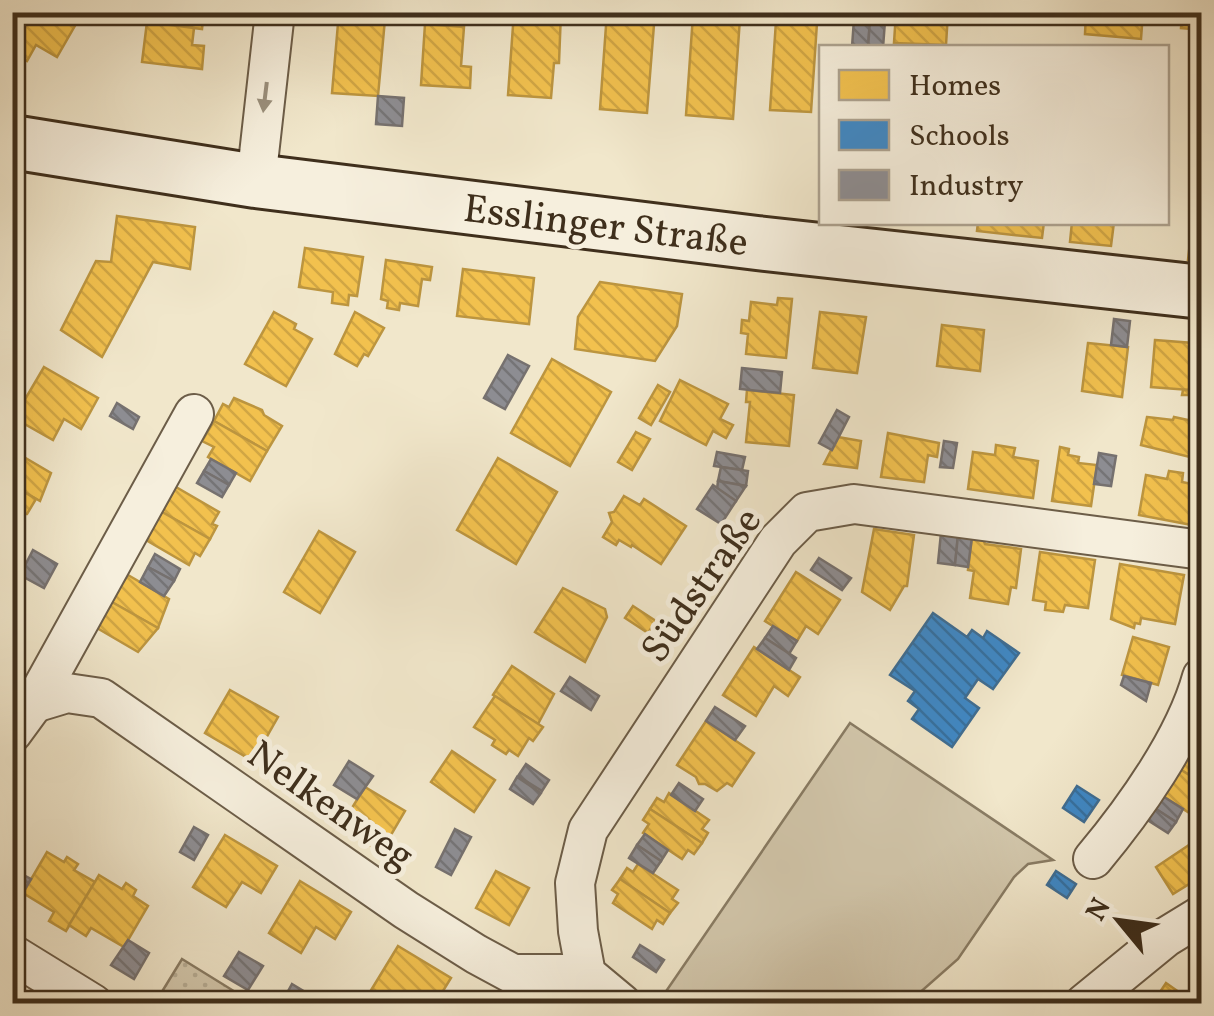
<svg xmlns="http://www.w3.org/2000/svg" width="1214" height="1016" font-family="Vollkorn,serif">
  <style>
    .park { fill: url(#park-dots); stroke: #897c64; stroke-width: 2.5 }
    .garden { fill: #d3c8ad; stroke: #897c64; stroke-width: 2.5 }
    .homes { fill: url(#homes-back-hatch); stroke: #bc953f; stroke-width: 2.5 }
    .schools { fill: url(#schools-back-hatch); stroke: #3f6d92; stroke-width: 2.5 }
    .industry { fill: url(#industry-back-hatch); stroke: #76716f; stroke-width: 2.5 }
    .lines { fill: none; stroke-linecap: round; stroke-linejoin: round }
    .minor-casing { stroke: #6c5d48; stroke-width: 42 }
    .secondary-casing { stroke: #3f2f1c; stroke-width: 58 }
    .minor { stroke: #f6efdd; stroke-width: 38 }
    .secondary { stroke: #f6efdd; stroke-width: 52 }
    .oneway { fill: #9a8f7c }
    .labels { text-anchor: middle; stroke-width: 10; stroke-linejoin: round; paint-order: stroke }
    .street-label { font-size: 40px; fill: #3f2f1c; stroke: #f6efdd }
  </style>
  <defs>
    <pattern id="park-dots" width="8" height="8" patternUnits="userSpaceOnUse" patternTransform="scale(2.5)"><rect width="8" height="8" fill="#d3c8ad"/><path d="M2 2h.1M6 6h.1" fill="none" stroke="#b6ac94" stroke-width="1.8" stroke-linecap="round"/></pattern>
    <pattern id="homes-back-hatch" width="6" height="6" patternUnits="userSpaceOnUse" patternTransform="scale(2.5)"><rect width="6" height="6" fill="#f2c14e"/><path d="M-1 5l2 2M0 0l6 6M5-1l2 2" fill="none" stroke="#d1a644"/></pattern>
    <pattern id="schools-back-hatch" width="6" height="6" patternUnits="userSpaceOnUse" patternTransform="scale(2.5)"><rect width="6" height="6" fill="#3f88c5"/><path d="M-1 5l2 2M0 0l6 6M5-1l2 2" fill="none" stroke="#36709f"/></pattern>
    <pattern id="industry-back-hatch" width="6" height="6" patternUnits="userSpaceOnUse" patternTransform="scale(2.5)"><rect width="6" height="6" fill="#8d8d92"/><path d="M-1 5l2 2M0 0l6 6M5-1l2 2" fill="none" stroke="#757476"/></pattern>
  </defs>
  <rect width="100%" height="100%" fill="#f1e7cb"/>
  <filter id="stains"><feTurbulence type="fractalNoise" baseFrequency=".002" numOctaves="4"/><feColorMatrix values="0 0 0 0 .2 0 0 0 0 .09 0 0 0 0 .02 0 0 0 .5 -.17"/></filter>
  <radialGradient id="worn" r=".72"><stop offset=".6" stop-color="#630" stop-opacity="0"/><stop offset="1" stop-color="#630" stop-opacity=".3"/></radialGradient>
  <polygon class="park" points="182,959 237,993 230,1003 155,1003"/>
  <polygon class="garden" points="850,723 1053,860 1028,864 1014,877 958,959 908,1003 658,1003"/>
  <g class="homes">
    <polygon points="16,12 72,12 80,17 57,57 36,45 27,61 12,53 12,19"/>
    <polygon points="155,12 204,12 202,29 154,23"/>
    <polygon points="339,12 399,12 398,20 385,19 378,96 332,93"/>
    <polygon points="514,12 561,12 559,63 554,63 551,98 508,95"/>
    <polygon points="607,12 655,12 647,113 600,109"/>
    <polygon points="896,12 948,13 946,45 894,43"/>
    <polygon points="1086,12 1143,12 1141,39 1085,34"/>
    <polygon points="1182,12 1202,12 1202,30 1181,28"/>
    <polygon points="693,15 740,18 733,119 686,115"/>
    <polygon points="776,21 817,23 811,112 770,110"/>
    <polygon points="147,22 194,28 192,45 204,46 202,69 142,62"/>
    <polygon points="425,24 464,27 461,66 471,67 470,88 421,85"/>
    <polygon points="1196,190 1202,191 1202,262 1188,260"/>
    <polygon points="117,216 195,227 190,269 153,262 102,357 61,330 96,261 111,262"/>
    <polygon points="978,222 1044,222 1042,238 977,231"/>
    <polygon points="1072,222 1114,222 1111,246 1070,242"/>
    <polygon points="305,248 363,257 357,296 349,295 348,305 332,303 333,292 299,287"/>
    <polygon points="386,260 432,267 430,280 422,279 418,306 400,303 399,310 387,308 388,301 381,299"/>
    <polygon points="463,269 534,278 529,324 457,316"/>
    <polygon points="600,282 682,294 677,326 655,361 575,349 578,317"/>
    <polygon points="778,298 792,299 786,358 746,354 748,334 741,333 742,320 749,321 751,302 777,305"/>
    <polygon points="274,312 296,324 294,329 312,339 286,386 245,364"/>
    <polygon points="355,312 384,328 368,356 364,354 357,366 335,354"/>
    <polygon points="820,312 866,317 857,373 813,368"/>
    <polygon points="942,325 984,330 980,371 937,366"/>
    <polygon points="1155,340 1193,343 1189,390 1151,387"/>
    <polygon points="1088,343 1128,347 1122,397 1082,391"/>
    <polygon points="1193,343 1202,344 1202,392 1194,391 1194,395 1182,395 1183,390 1189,390"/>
    <polygon points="552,359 611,392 570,466 511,433"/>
    <polygon points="44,367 98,398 81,429 64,419 53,440 14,418"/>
    <polygon points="680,380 728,404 720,419 733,425 726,438 713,431 706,445 660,421"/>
    <polygon points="658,385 670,392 651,425 639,418"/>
    <polygon points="747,390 794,395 789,446 746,442 750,402 746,402"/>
    <polygon points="234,398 262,410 264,415 282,426 267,451 214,421 223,404 229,407"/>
    <polygon points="1147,417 1173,420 1174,417 1202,423 1202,460 1141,445"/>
    <polygon points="214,421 267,451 250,481 208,457 214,447 202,441"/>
    <polygon points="636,432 650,439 632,470 618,462"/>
    <polygon points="888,433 939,443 937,457 928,455 924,482 881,477"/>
    <polygon points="838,437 861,441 857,468 824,464"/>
    <polygon points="996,445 1015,448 1013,457 1038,461 1033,498 968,489 973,452 995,455"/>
    <polygon points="1060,447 1069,449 1068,455 1079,457 1078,463 1097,465 1091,506 1052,501"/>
    <polygon points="12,450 51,473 40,501 12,485"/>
    <polygon points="498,458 557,492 516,564 457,530"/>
    <polygon points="1169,471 1183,473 1182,482 1202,486 1197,526 1139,515 1146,475 1167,479"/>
    <polygon points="12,485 36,499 27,514 21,514 17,523 12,521"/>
    <polygon points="176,487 219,512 212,524 217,526 210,539 162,512"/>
    <polygon points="624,496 640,505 644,499 686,526 661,564 632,545 631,547 619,540 616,545 603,537 612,522 609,513 614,512"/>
    <polygon points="162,512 210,539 200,556 195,553 189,565 146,540"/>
    <polygon points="874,529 914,535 907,586 904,586 890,610 862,592"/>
    <polygon points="319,531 355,552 320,613 284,592"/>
    <polygon points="972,537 983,539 985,544 1021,549 1016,588 1011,587 1008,604 970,598 974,571 968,570"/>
    <polygon points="1040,552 1095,560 1088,608 1065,605 1063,612 1045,610 1046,602 1033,600"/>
    <polygon points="1120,564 1184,575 1175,624 1141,618 1140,624 1135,623 1134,628 1111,619"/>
    <polygon points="796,572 840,600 818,634 806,626 797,641 765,621"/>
    <polygon points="128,575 169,599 158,628 110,601"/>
    <polygon points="563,588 605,609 607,617 585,662 535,632"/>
    <polygon points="110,601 158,628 138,652 97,628"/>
    <polygon points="633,606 656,621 648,633 625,618"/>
    <polygon points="1133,637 1169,647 1158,685 1122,675"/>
    <polygon points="754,647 800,677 788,696 774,686 756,716 723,695"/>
    <polygon points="512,666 554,694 538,724 493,695"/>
    <polygon points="230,690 278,717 253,761 205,733"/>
    <polygon points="495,696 543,727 533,741 529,738 518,756 509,750 506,754 492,745 495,740 474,727"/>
    <polygon points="706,721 754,753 732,786 727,783 717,791 705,784 699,784 696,777 677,765"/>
    <polygon points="1191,748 1202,755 1202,783 1178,768"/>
    <polygon points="452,751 495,780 474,812 431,782"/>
    <polygon points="1178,768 1202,783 1202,810 1196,806 1191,814 1161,795"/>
    <polygon points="365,787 405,811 381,852 340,827"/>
    <polygon points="669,793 709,820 702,829 708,833 702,843 650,809 657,798 664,802"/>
    <polygon points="650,809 702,843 694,854 688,850 682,859 643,833 649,824 643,820"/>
    <polygon points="225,835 277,866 261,893 242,882 226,907 193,887"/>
    <polygon points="1189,845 1202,864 1202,876 1173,894 1156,867"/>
    <polygon points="47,852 64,862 67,857 78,864 74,870 95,882 66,931 49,921 54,912 23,893"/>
    <polygon points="638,864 678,890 672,899 678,903 670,913 620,879 627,868 633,872"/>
    <polygon points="496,871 529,888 509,925 476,908"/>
    <polygon points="99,875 122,889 126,883 136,890 133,896 148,906 124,947 91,928 86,936 69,925"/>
    <polygon points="620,879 670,913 663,924 657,920 652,929 613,903 618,894 612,890"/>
    <polygon points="300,881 351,912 335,939 316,927 301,953 269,933"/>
    <polygon points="398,946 451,978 435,1004 388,1004 370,992"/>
    <polygon points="1166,983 1196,1004 1152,1004"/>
  </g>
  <g class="schools">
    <polygon points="933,613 967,637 972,630 983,638 987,631 1019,653 993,689 978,679 965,698 979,708 952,747 912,719 919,709 908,701 915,691 890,675"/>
    <polygon points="1077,786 1099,800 1084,822 1063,808"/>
    <polygon points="1056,871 1076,884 1067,898 1047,885"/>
  </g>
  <g class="industry">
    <polygon points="793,12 837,12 837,20 793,18"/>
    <polygon points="854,19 870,20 868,48 852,47"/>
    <polygon points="870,20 885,21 883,48 868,48"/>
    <polygon points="378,96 404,98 402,126 376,124"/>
    <polygon points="1114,319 1130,321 1127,347 1111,345"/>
    <polygon points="508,355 529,366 505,409 484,398"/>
    <polygon points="742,368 782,372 780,393 740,389"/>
    <polygon points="117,403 139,417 133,429 110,416"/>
    <polygon points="837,410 849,417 832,450 819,443"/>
    <polygon points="944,441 957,443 953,468 940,467"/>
    <polygon points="717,452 745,457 742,470 714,466"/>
    <polygon points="1099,453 1116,456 1111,486 1094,484"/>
    <polygon points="211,459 236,473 229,485 204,471"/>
    <polygon points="721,467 748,471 746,486 718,481"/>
    <polygon points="204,471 229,485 222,497 197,483"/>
    <polygon points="718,481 746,486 736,501 717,489"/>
    <polygon points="713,485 736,501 721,524 697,509"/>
    <polygon points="941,533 958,535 955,565 938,563"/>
    <polygon points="958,535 972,537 968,567 955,565"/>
    <polygon points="33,550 57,564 44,588 20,575"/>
    <polygon points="155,554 180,569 174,581 148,567"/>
    <polygon points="819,558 851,578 842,590 811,570"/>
    <polygon points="148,567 174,581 164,596 140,582"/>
    <polygon points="773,626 797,641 789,654 765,638"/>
    <polygon points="765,638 796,658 789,670 757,649"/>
    <polygon points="1124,676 1151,683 1146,701 1121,685"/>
    <polygon points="570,677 599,696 591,710 561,691"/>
    <polygon points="715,707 745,726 735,740 706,721"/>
    <polygon points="349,761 373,776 357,799 334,785"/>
    <polygon points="526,764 549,780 542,791 518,776"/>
    <polygon points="517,777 541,793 533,804 510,789"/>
    <polygon points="679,783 703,799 695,811 671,795"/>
    <polygon points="1161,795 1183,809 1176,822 1153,807"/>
    <polygon points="1153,807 1176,822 1168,833 1146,819"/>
    <polygon points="194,827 208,835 194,860 180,852"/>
    <polygon points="455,829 471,837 451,875 436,867"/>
    <polygon points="645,834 668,850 661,861 637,845"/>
    <polygon points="637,845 661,861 653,873 629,858"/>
    <polygon points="12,869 31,879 15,906 12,905"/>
    <polygon points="128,940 149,953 134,979 111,965"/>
    <polygon points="640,945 664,960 656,972 633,957"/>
    <polygon points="239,952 263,966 248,990 224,976"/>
    <polygon points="292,984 317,999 313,1004 281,1004"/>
  </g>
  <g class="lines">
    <defs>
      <g id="minor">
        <polyline points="256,181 275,12"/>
        <polyline points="34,703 67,693 101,698 406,910 476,954 513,974 586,974"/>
        <polyline points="12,733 34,703 194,414"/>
        <path d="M1093 859C1134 810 1185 739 1202 677"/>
        <polyline points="12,954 93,1004"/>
        <polyline points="622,1004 586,974 578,931 575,883 588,830 778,541 807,512 854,504 1202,550"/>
        <polyline points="1084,1004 1166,937 1202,915"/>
      </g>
      <polyline id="secondary" points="12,142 256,181 757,243 1202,292"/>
    </defs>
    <use href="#minor" class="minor-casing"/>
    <use href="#secondary" class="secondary-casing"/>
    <use href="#minor" class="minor"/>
    <use href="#secondary" class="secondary"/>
  </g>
  <defs><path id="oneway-solid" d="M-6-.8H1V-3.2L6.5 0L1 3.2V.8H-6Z" transform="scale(2.5)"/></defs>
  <use class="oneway" href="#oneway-solid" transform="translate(265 97) rotate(97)"/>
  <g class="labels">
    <g class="street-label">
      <text transform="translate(606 224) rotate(7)" y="14">Esslinger Straße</text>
      <text transform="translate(700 584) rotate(-55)" y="14">Südstraße</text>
      <text transform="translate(332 804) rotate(35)" y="14">Nelkenweg</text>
    </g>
  </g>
  <rect width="1214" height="1016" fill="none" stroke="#f1e7cb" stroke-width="50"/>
  <rect x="15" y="15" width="1184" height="986" fill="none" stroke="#3f2f1c" stroke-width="5"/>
  <rect x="25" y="25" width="1164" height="966" fill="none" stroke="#3f2f1c" stroke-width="2.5"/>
  <rect x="819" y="45" width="350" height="180" fill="#f6efdd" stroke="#ada290" stroke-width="2.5"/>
  <rect x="839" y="70" width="50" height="30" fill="#f2c14e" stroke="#ada290" stroke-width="2.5"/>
  <text x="909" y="95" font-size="30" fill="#3f2f1c">Homes</text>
  <rect x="839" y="120" width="50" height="30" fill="#3f88c5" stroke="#ada290" stroke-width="2.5"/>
  <text x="909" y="145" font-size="30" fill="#3f2f1c">Schools</text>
  <rect x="839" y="170" width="50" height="30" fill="#8d8d92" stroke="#ada290" stroke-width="2.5"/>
  <text x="909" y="195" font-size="30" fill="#3f2f1c">Industry</text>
  <g transform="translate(1119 921) rotate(299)" stroke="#f6efdd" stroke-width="8" paint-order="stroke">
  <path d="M0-8L18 38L0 25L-18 38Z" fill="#3f2f1c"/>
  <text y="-15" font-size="28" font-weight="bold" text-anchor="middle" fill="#3f2f1c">N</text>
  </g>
  <rect width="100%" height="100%" filter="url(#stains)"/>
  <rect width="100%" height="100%" fill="url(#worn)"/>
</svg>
